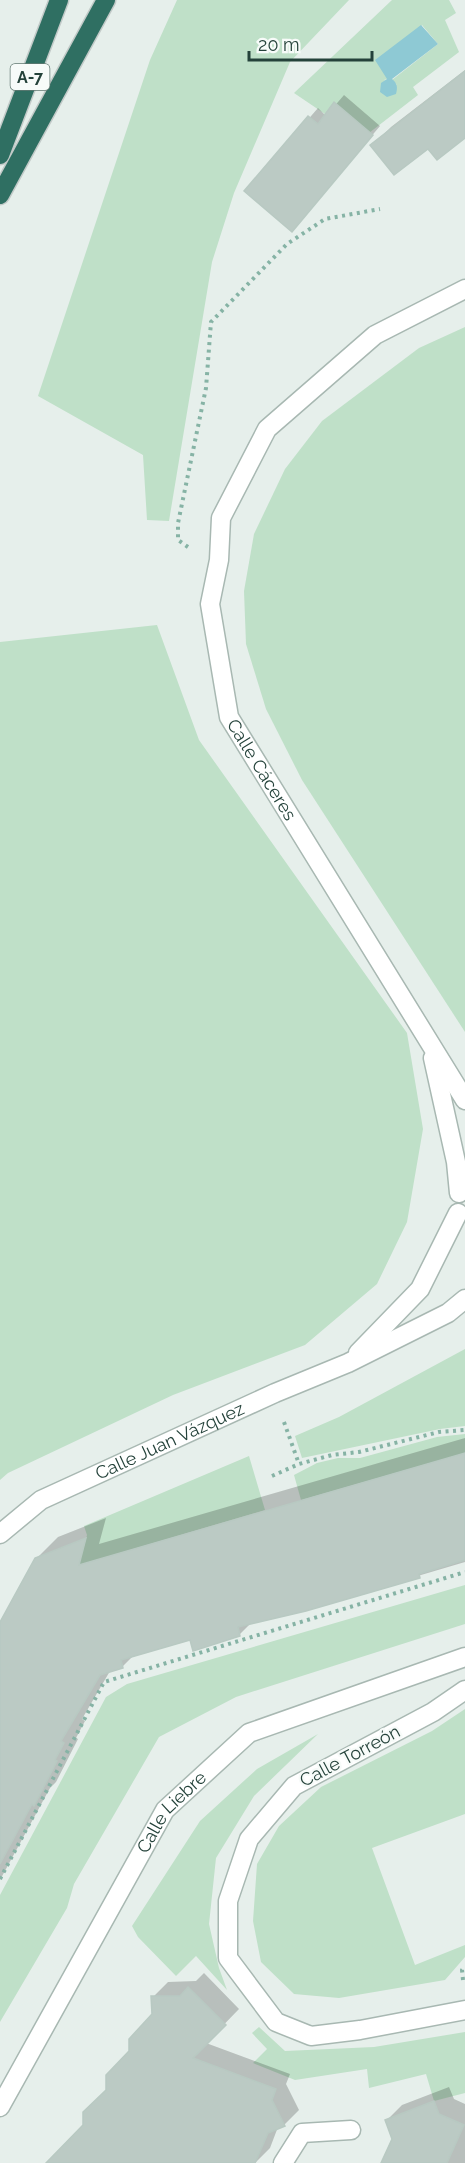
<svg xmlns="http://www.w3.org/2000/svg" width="465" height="2163" font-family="Raleway,sans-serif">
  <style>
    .green { fill: #bfe0c8; fill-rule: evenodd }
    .water { fill: #8ec9d4 }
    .shadow { fill: #0003 }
    .building { fill: #bbcac4; stroke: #b8c9c2; stroke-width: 1.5 }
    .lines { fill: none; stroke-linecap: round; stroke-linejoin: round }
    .service-casing { stroke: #a8b8b2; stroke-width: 21 }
    .minor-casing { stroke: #a8b8b2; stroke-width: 21 }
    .motorway-casing { stroke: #c2cac8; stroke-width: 21 }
    .path { stroke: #86b3a5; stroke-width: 4; stroke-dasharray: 3 4.5; stroke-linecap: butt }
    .service { stroke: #fff; stroke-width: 18 }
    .minor { stroke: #fff; stroke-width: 18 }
    .motorway { stroke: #2f6f62; stroke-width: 18 }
    .labels { text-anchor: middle; stroke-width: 4.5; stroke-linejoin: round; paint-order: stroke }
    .shield { fill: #f7fbf9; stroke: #637a73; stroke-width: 1.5 }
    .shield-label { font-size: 16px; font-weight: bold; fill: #24423a }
    .street-label { font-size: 18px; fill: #24423a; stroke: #f7fbf9 }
  </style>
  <rect width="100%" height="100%" fill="#e6efeb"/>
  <g class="green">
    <polygon points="177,0 349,0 290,62 234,193 212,262 169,521 147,520 143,455 38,396 150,60"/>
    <path d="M392 0H449L456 13 445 20 459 52 413 87 418 95 356 143 334 103 325 114 294 93ZM422 25 438 44 392 80 397 85 384 80 387 79Z"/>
    <polygon points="465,327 465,1032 302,780 266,709 246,644 244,591 254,534 285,469 322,421 419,348"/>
    <polygon points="157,625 199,740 407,1033 423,1129 407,1222 377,1284 305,1345 173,1395 8,1473 0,1480 0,642"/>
    <polygon points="465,1349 465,1426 440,1429 302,1458 295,1436 339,1417"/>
    <polygon points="465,1434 465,1453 301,1500 294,1475 317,1463 338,1458 360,1458 437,1437"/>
    <polygon points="249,1456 265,1510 79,1565 87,1535 84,1526"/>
    <polygon points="465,1585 465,1624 236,1697 159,1737 74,1884 67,1908 0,2022 0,1895 106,1697 127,1684"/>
    <polygon points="465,1709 465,1814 372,1848 415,1965 465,1945 465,1957 445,1980 339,1998 294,1994 261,1962 253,1921 257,1864 279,1826 321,1787 432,1731"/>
    <polygon points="318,1734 254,1796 216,1858 209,1924 219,1968 227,1990 196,1956 176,1976 138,1937 132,1926 200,1821 257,1769"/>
    <polygon points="259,2027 285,2051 374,2047 465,2032 465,2093 434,2101 426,2074 369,2088 367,2069 295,2080 253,2063 267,2049 252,2033"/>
  </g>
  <path class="water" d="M421 25 438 44 392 79C397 83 398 87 396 94L387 97 380 92 381 83 387 79 375 60Z"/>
  <g class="shadow">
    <polygon points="465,70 465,137 429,147 372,146 391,127"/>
    <polygon points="344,95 380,126 300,221 246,191 318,108 326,116"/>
    <polygon points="465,1438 465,1562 306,1609 252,1622 239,1635 191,1639 134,1655 122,1667 110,1671 82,1719 85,1721 76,1738 78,1739 56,1782 50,1788 0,1880 0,1627 36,1559 58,1537 106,1518 99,1544"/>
    <polygon points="204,1973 239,2009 206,2043 290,2074 286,2084 299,2110 284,2125 278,2127 270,2148 255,2163 61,2163 113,2086 130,2052 154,2015 153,1997 168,1982 196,1981"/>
    <polygon points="449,2087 454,2099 465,2104 465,2163 393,2163 394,2139 387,2120 402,2105"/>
  </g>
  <g class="building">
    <polygon points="465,71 465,138 437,160 428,149 394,175 370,145"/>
    <polygon points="334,102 373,135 292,232 244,191 308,116 318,124"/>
    <polygon points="465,1453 465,1560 419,1574 420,1578 306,1611 238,1627 240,1636 193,1651 190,1640 121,1660 123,1668 100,1675 61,1741 64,1743 55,1760 57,1761 34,1806 32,1804 0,1864 0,1622 35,1558 86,1538 79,1565"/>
    <polygon points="188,1987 226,2025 193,2058 276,2089 272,2100 285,2126 268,2133 255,2163 46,2163 83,2125 83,2112 106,2090 106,2075 129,2051 129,2039 152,2014 151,1996 180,1996"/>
    <polygon points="434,2101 439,2114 464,2125 447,2163 381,2163 392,2139 385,2120"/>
  </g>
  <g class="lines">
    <defs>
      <polyline id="service" points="283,2163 302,2133 351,2130"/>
      <g id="minor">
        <path id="s1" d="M465 289 375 335 267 429 221 518 219 560 210 604 229 717 465 1100"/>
        <polyline points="433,1058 456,1162 459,1193"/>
        <polyline points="358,1353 420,1289 458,1213"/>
        <path id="s2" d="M0 1534 41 1500 275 1393 348 1363 448 1313 465 1299"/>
        <polyline points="465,1690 433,1712 294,1786 249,1839 228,1901 228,1958 276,2022 311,2036 360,2030 465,2010"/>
        <path id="s3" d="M0 2107 165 1810 249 1733 465 1657"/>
      </g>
      <g id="motorway">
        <polyline points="0,155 59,0"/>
        <polyline points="0,195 106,0"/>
      </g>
    </defs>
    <use href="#service" class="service-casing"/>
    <use href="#minor" class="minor-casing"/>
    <use href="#motorway" class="motorway-casing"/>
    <g class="path">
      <polyline points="188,547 178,540 178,523 206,388 211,322 287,244 325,219 380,209"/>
      <polyline points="284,1422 299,1464 332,1455 359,1452 439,1432 465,1430"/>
      <polyline points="272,1476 299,1464"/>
      <polyline points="0,1879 104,1682 465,1572"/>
      <polyline points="463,1980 462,1970 465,1967"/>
    </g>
    <use href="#service" class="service"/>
    <use href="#minor" class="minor"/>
    <use href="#motorway" class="motorway"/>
  </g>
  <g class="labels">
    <rect class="shield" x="10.5" y="64" width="39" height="26" rx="4.5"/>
    <g class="shield-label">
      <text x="30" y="83">A-7</text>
    </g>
    <g class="street-label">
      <text dy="6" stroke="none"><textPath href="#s1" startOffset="608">Calle Cáceres</textPath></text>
      <text dy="6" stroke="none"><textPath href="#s2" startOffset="195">Calle Juan Vázquez</textPath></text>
      <text transform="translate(350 1756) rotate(-28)" y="6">Calle Torreón</text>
      <text dy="6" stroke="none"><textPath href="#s3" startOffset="342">Calle Liebre</textPath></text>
    </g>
  </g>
  <path d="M249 51v9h123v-9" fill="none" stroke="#24423a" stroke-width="3"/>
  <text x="258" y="51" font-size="18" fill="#24423a" stroke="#f7fbf9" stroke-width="4.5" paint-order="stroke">20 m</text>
</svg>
